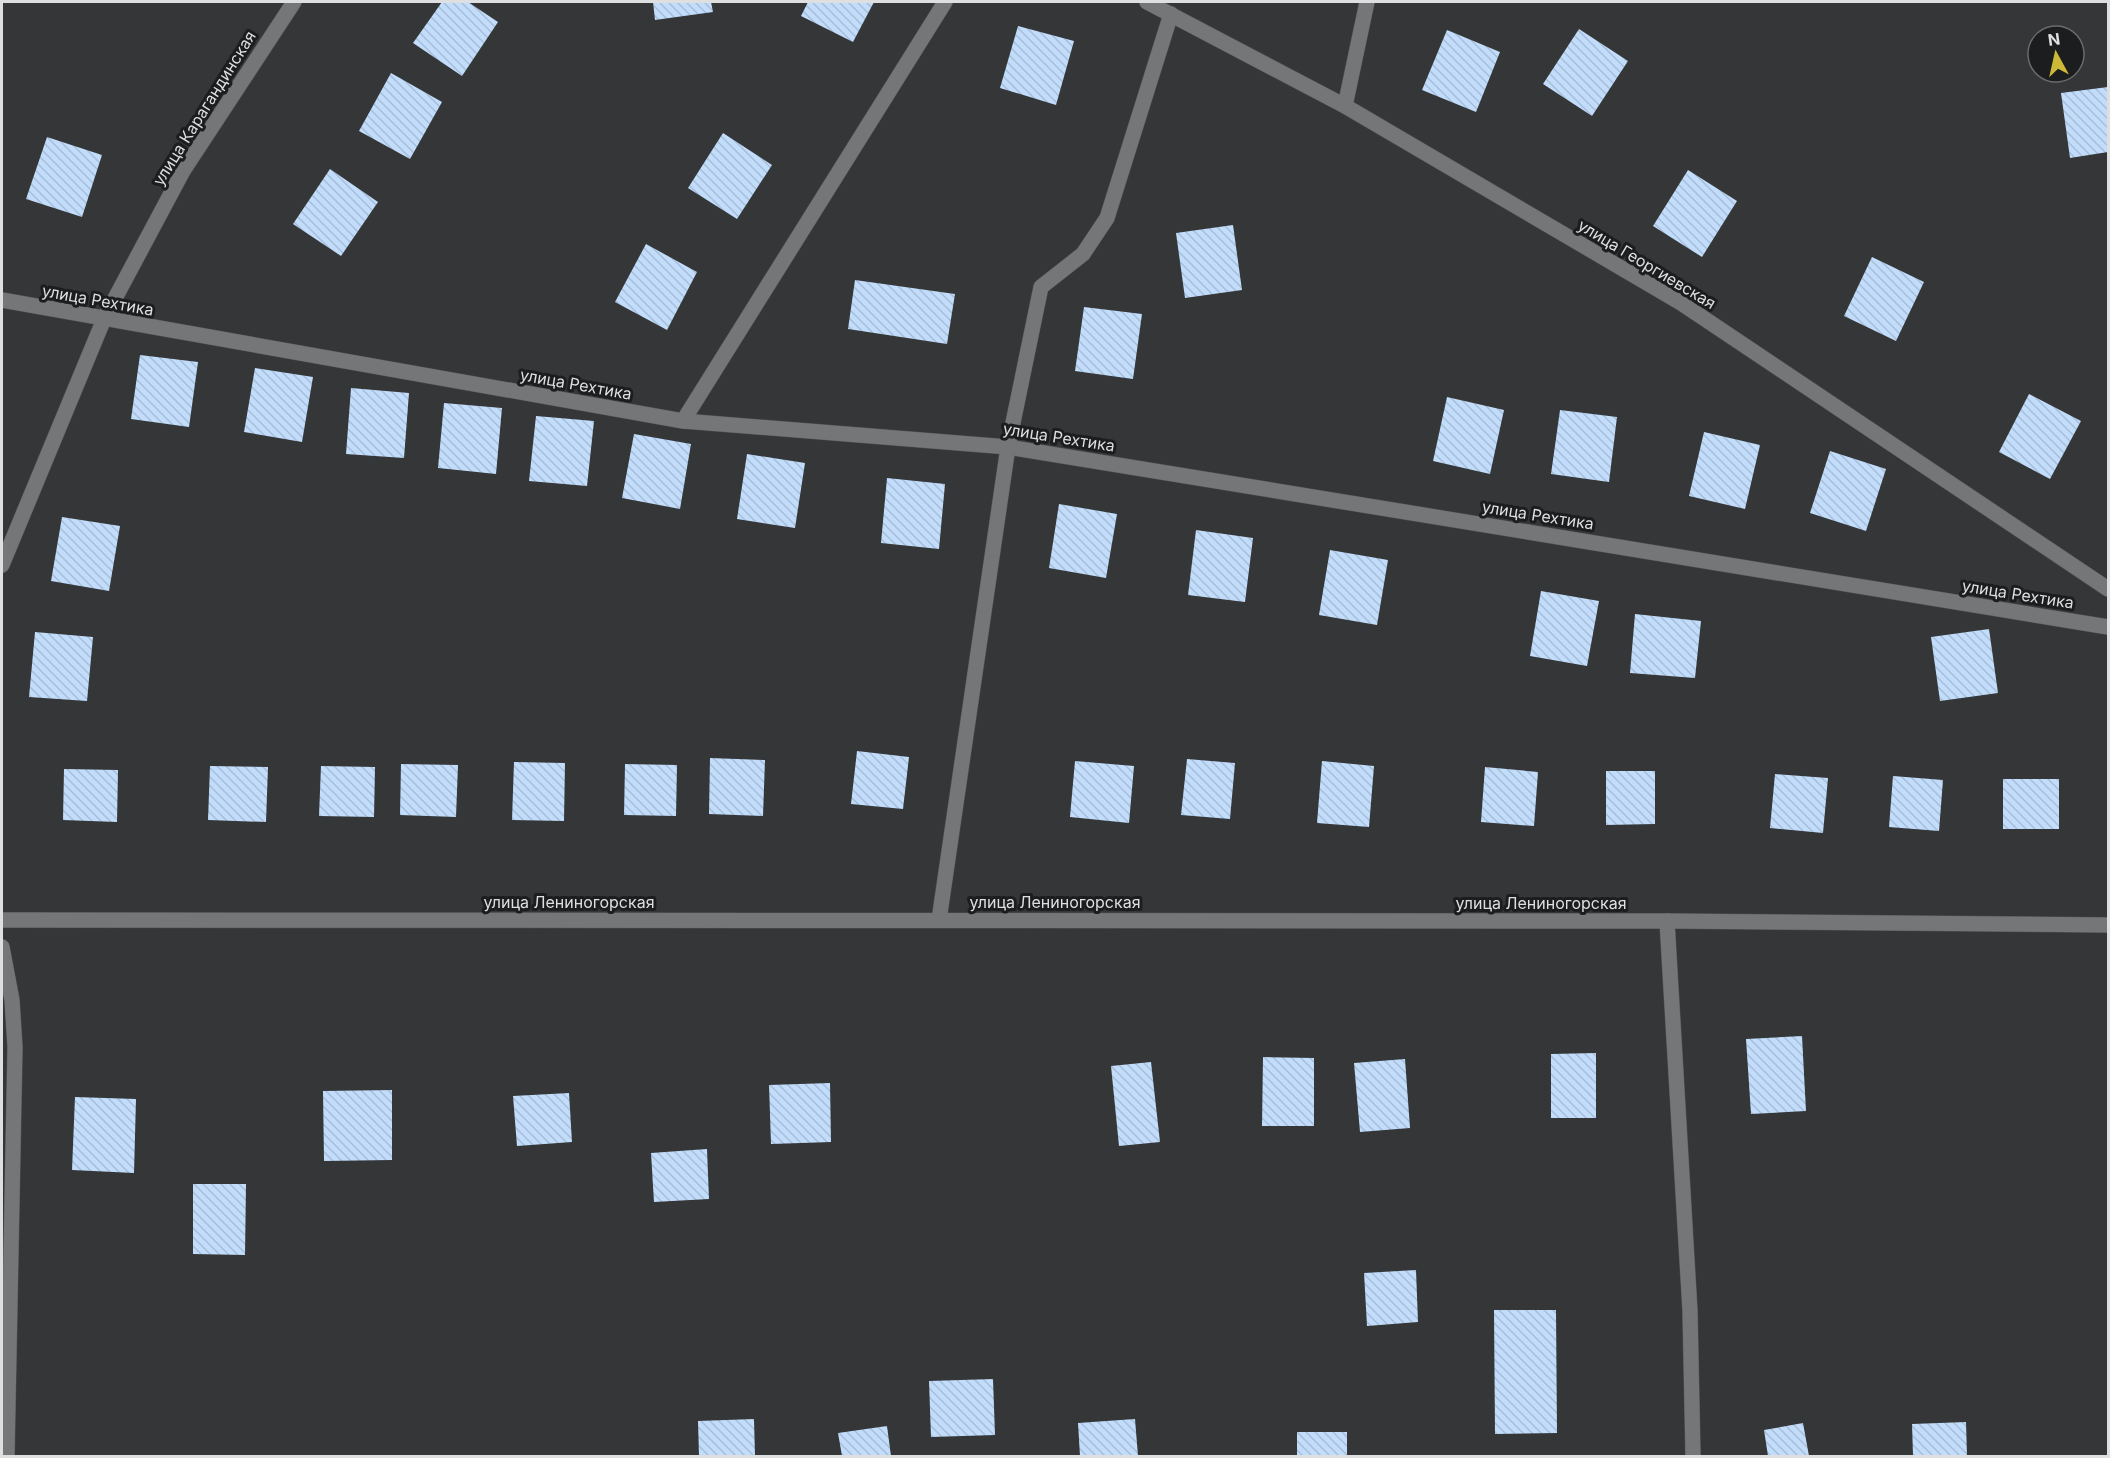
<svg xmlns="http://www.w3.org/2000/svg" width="2110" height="1458" font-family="Inter,sans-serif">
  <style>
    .building { fill: url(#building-back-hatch) }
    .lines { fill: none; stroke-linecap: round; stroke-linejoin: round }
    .minor-casing { stroke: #525355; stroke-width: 16 }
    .tertiary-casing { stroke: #525355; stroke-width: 16 }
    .minor { stroke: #747678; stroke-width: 15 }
    .tertiary { stroke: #747678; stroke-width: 15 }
    .labels { text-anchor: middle; stroke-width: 6; stroke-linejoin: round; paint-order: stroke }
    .street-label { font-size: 16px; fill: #dedfe0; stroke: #1c1d1e }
  </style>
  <defs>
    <pattern id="building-back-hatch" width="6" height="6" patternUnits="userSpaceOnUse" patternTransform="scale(1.5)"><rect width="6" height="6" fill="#c1ddfb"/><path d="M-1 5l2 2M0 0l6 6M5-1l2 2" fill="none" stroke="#a8bed6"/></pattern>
  </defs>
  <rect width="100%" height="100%" fill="#343638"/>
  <g class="building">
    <polygon points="442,2 468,2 498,22 462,76 413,43"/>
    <polygon points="653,2 711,2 713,12 655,20"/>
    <polygon points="808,2 874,2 853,42 801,16"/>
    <polygon points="1018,26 1074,41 1056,105 1000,88"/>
    <polygon points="1579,29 1628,61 1592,116 1543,84"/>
    <polygon points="1447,30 1500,52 1476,112 1422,90"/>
    <polygon points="391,73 442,102 410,159 359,131"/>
    <polygon points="2108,87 2108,152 2070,158 2061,93"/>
    <polygon points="723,133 772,165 737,219 688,188"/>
    <polygon points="47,137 102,155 82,217 26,199"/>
    <polygon points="330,169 378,202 341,256 293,224"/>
    <polygon points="1688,170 1737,201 1702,257 1653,226"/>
    <polygon points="1233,225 1242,290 1185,298 1176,233"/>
    <polygon points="646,244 697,272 667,330 615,302"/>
    <polygon points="1872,257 1924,282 1896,341 1844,316"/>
    <polygon points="855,280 955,294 947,344 848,329"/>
    <polygon points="1084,307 1142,314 1133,379 1075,371"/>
    <polygon points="140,355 198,362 189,427 131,419"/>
    <polygon points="255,368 313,377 302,442 244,432"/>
    <polygon points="351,388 409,393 404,458 346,454"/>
    <polygon points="2029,394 2081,421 2050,479 1999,452"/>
    <polygon points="1447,397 1504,410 1490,474 1433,461"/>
    <polygon points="444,403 502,408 496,474 438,468"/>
    <polygon points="1560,410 1617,417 1609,482 1551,474"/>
    <polygon points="536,416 594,421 587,486 529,481"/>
    <polygon points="1704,432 1760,445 1745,509 1689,496"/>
    <polygon points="634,434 691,444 680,509 622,498"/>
    <polygon points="1830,451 1886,469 1866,531 1810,513"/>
    <polygon points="747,454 805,463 795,528 737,519"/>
    <polygon points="887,478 945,484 939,549 881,543"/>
    <polygon points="1059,504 1117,514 1106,578 1049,568"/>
    <polygon points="62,517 120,526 109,591 51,581"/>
    <polygon points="1196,530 1253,538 1245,602 1188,595"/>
    <polygon points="1330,550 1388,560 1377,625 1319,615"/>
    <polygon points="1541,591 1599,601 1587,666 1530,656"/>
    <polygon points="1635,614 1701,621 1695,678 1630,673"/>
    <polygon points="1989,629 1998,693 1940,701 1931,637"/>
    <polygon points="35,632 93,637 87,701 29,697"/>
    <polygon points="857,751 909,757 903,809 851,804"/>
    <polygon points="710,758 765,760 763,816 709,814"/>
    <polygon points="1187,759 1235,763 1230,819 1181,815"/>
    <polygon points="1075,761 1134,766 1129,823 1070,817"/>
    <polygon points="1322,761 1374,766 1369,827 1317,823"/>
    <polygon points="514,762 565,763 564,821 512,820"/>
    <polygon points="401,764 458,765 456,817 400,815"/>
    <polygon points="625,764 677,765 676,816 624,815"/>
    <polygon points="210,766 268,767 266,822 208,820"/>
    <polygon points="321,766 375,767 374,817 319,816"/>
    <polygon points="1485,767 1538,772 1534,826 1481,822"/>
    <polygon points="64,769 118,770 117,822 63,820"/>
    <polygon points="1606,771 1655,771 1655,824 1606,825"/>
    <polygon points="1775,774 1828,778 1823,833 1770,828"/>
    <polygon points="1893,776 1943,780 1939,831 1889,827"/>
    <rect x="2003" y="779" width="56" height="50"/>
    <polygon points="1802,1036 1806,1111 1751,1114 1746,1039"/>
    <polygon points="1596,1053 1596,1118 1551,1118 1551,1054"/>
    <polygon points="1263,1057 1314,1058 1314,1126 1262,1126"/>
    <polygon points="1405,1059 1410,1128 1360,1132 1354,1063"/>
    <polygon points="1151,1062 1160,1142 1119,1146 1111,1066"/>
    <polygon points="830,1083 831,1142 771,1144 769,1085"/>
    <polygon points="392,1090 392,1160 324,1161 323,1091"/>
    <polygon points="569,1093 572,1142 517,1146 513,1096"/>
    <polygon points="75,1097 136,1099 134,1173 72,1170"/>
    <polygon points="707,1149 709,1199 654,1202 651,1153"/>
    <polygon points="193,1184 246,1184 245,1255 193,1254"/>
    <polygon points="1416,1270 1418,1322 1367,1326 1364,1273"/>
    <polygon points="1494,1310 1556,1310 1557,1433 1495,1434"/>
    <polygon points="993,1379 995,1435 931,1437 929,1381"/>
    <polygon points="754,1419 755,1456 699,1456 698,1421"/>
    <polygon points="1135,1419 1138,1456 1080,1456 1078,1423"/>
    <polygon points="1966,1422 1967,1456 1913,1456 1912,1424"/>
    <polygon points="1803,1423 1809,1456 1768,1456 1764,1430"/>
    <polygon points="887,1426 891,1456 842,1456 838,1433"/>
    <rect x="1297" y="1432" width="50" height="24"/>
  </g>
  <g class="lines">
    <defs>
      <g id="minor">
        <polyline points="1147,2 1345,106 1681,303 2108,589"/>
        <polyline points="1345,106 1367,2"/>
        <polyline points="2,300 683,421 1008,447 2108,627"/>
        <polyline points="683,421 945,2"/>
        <polyline points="2,565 104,319 183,171 294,2"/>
        <polyline points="939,920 1008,447 1041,287 1083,254 1107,218 1171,14"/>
        <polyline points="1667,921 1690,1311 1693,1456"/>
        <polyline points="2,947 12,1000 15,1047 7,1456"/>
      </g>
      <polyline id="tertiary" points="2,920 1667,921 2108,925"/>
    </defs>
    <use href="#minor" class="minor-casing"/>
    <use href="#tertiary" class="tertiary-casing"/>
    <use href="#minor" class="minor"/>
    <use href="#tertiary" class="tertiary"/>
  </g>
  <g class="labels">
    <g class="street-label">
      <text transform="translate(204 108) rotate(-58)" y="6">улица Карагандинская</text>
      <text transform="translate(1647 264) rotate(31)" y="6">улица Георгиевская</text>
      <text transform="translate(98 300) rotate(10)" y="6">улица Рехтика</text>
      <text transform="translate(576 384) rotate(10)" y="6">улица Рехтика</text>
      <text transform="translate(1059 437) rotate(9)" y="6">улица Рехтика</text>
      <text transform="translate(1538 515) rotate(9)" y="6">улица Рехтика</text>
      <text transform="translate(2018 594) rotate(9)" y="6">улица Рехтика</text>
      <text x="569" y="908">улица Лениногорская</text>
      <text x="1055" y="908">улица Лениногорская</text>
      <text x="1541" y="909">улица Лениногорская</text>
    </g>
  </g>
  <rect width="2110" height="1458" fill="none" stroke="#dedfe0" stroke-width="6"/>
  <g transform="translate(2056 54) rotate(352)"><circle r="28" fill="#1c1d1e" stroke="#6a6b6c" stroke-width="1.5"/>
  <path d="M0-4.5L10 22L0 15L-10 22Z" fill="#ccb938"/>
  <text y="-9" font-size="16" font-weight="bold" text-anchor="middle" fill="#dedfe0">N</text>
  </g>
</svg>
